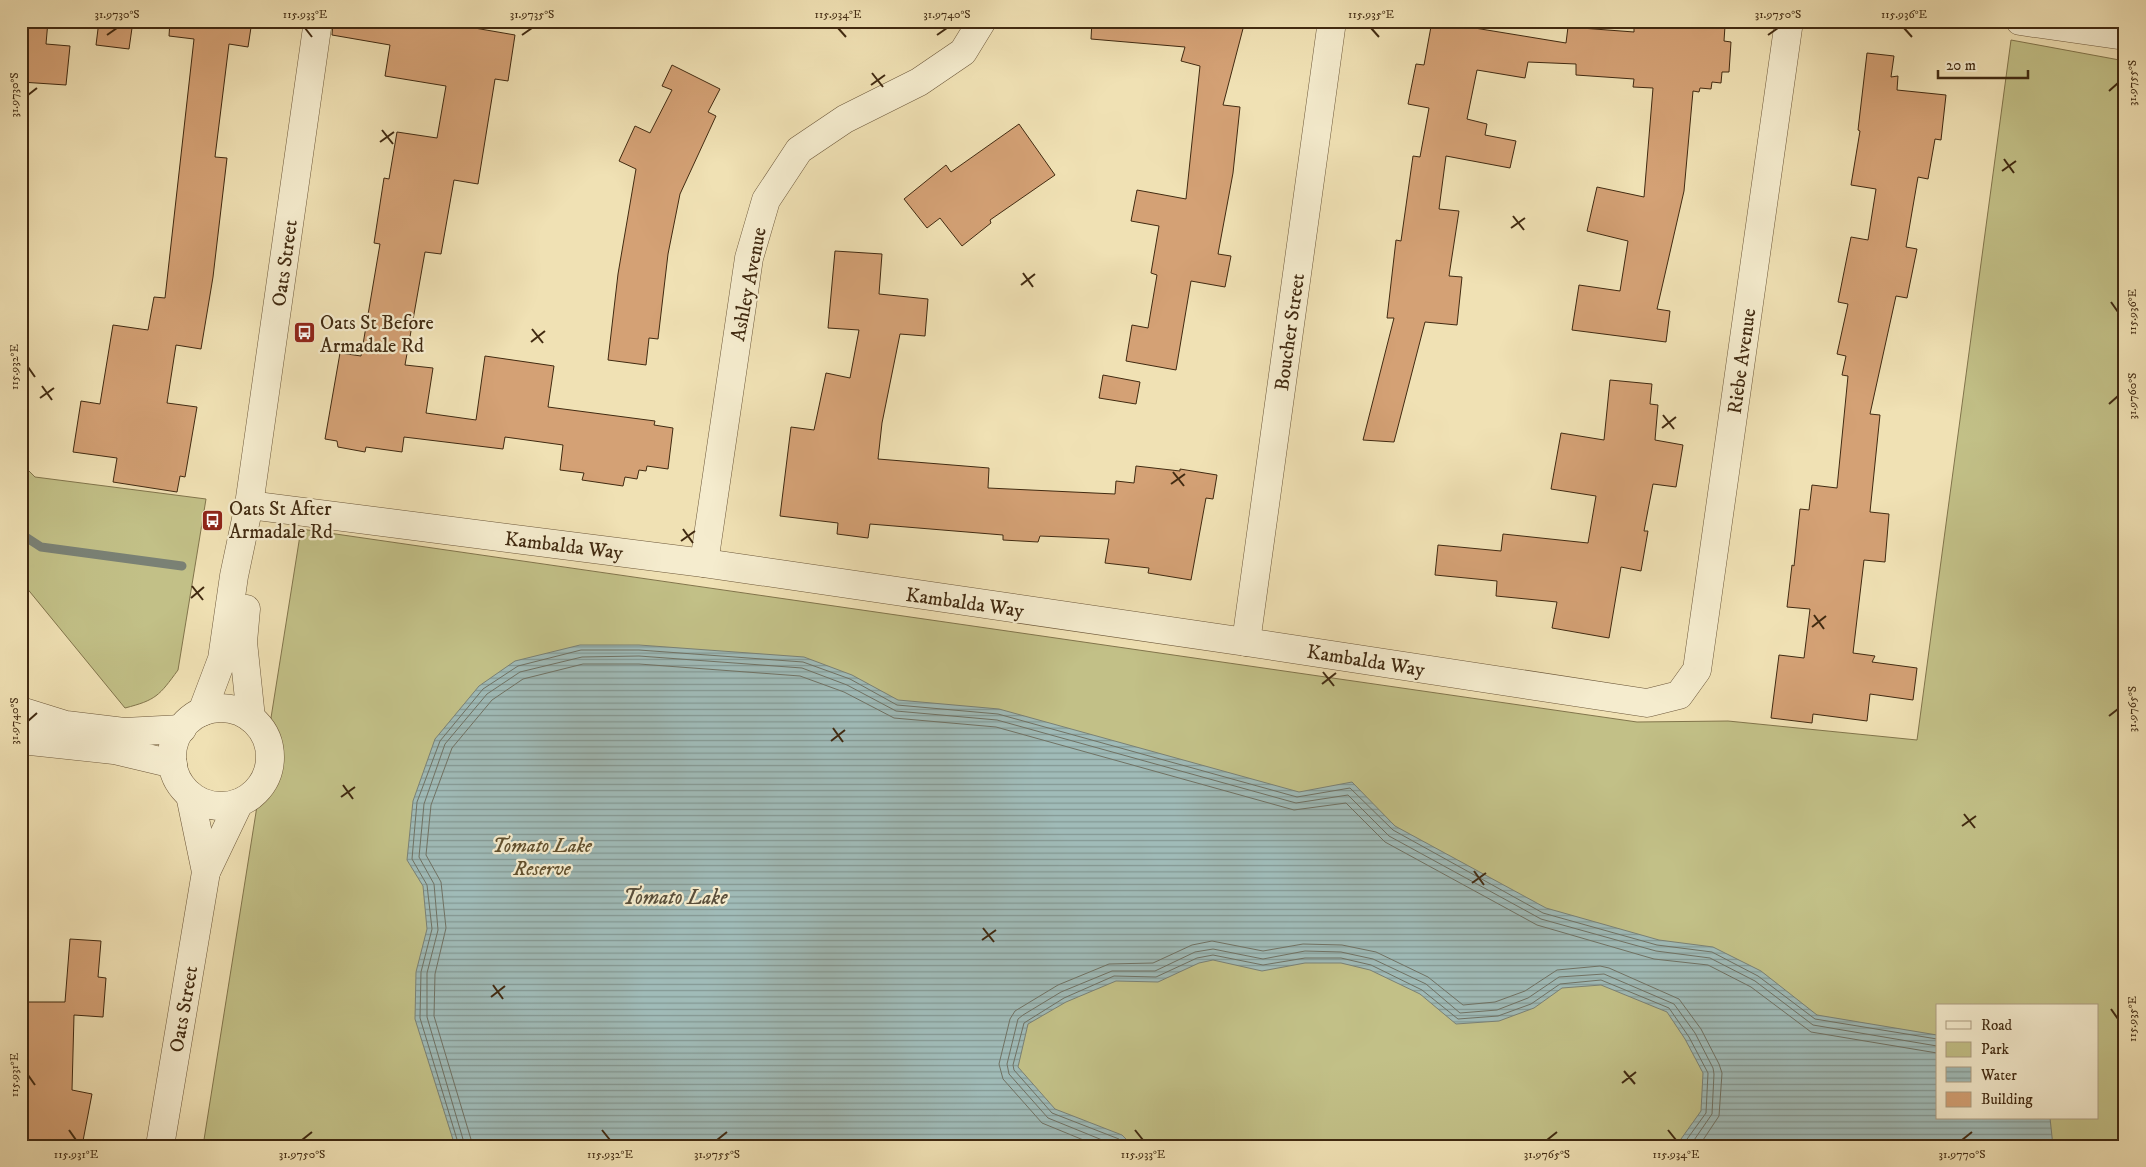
<svg xmlns="http://www.w3.org/2000/svg" width="2146" height="1167" font-family="'IM FELL DW Pica',serif">
  <style>
    .green { fill: #c2c087; stroke: #82754c; fill-rule: evenodd }
    .water { fill: url(#water-rules); stroke: #7a8175 }
    .lines { fill: none; stroke-linecap: round; stroke-linejoin: round }
    .shore { stroke: #707264; stroke-width: 1 }
    .stream { stroke: #7a8175; stroke-width: 9 }
    .building { fill: #d4a175; stroke: #412a11 }
    .minor-casing { stroke: #6d583a; stroke-width: 29 }
    .minor { stroke: #f5ecce; stroke-width: 28 }
    .ticks { fill: none; stroke: #412a11; stroke-width: 2 }
    .labels { text-anchor: middle; stroke-width: 4.5; stroke-linejoin: round; paint-order: stroke }
    .street-label { font-size: 20px; fill: #412a11; stroke: #f5ecce }
    .poi-label { font-size: 20px; fill: #412a11; stroke: #f5ecce; text-anchor: start }
    .park-label { font-size: 20px; font-style: italic; fill: #61502e; stroke: #f5ecce }
    .water-label { font-size: 21px; font-style: italic; fill: #594e3b; stroke: #f5ecce }
    .neatline { fill: none; stroke: #412a11; stroke-width: 2 }
    .ticks-label { font-size: 12px; text-anchor: middle; fill: #412a11 }
  </style>
  <defs>
    <pattern id="water-rules" width="6" height="5" patternUnits="userSpaceOnUse" patternTransform="scale(1.25)"><rect width="6" height="5" fill="#a0bbb8"/><path d="M0 2.5h6" fill="none" stroke="#849894"/></pattern>
  </defs>
  <rect width="100%" height="100%" fill="#f0e1b4"/>
  <filter id="stains"><feTurbulence type="fractalNoise" baseFrequency=".004" numOctaves="4"/><feColorMatrix values="0 0 0 0 .2 0 0 0 0 .09 0 0 0 0 .02 0 0 0 .5 -.17"/></filter>
  <radialGradient id="worn" r=".72"><stop offset=".6" stop-color="#630" stop-opacity="0"/><stop offset="1" stop-color="#630" stop-opacity=".3"/></radialGradient>
  <g class="green">
    <path d="M2011 40 2125 61V1146H203L301 529 1637 722 1728 721 1917 740ZM1937 1006H2097V1118H1937Z"/>
    <path d="M21 463 35 477 206 499 178 670C159 696 156 700 125 708L21 581Z"/>
  </g>
  <polygon class="water" points="580,645 639,645 804,657 852,675 898,700 999,709 1299,792 1352,782 1395,826 1546,908 1659,940 1713,947 1761,971 1817,1015 1937,1035 1937,1118 2050,1118 2053,1146 1676,1146 1701,1111 1703,1073 1685,1039 1667,1012 1601,985 1562,988 1534,1008 1499,1021 1456,1024 1420,994 1370,970 1341,963 1305,963 1262,971 1213,960 1199,963 1158,982 1116,981 1066,1002 1028,1024 1018,1067 1055,1109 1122,1135 1133,1146 455,1146 415,1019 416,972 427,929 423,886 407,860 413,801 435,739 479,686 515,661"/>
  <g class="lines">
    <g class="shore">
      <polyline points="459,1146 420,1018 421,972 432,929 427,885 412,859 417,802 440,741 483,689 518,666 581,650 639,650 803,662 850,679 897,705 998,714 1297,797 1350,788 1393,830 1543,913 1657,945 1712,952 1758,976 1815,1019 1937,1039"/>
      <polyline points="465,1146 427,1017 427,973 438,930 434,884 419,857 424,804 445,744 487,694 520,672 582,657 639,656 802,668 847,685 896,711 997,720 1296,803 1348,795 1389,836 1541,919 1656,951 1710,958 1755,981 1813,1025 1937,1046"/>
      <polyline points="473,1146 434,1016 435,974 446,928 441,882 426,855 431,805 452,748 492,700 523,679 583,664 639,664 800,676 844,692 894,718 996,727 1294,810 1346,803 1385,842 1537,925 1654,959 1708,965 1751,987 1811,1032 1937,1053"/>
      <polyline points="1098,1146 1042,1123 1003,1079 999,1064 1010,1019 1015,1011 1058,985 1109,964 1153,963 1192,945 1212,941 1263,951 1303,944 1342,945 1376,952 1428,977 1463,1005 1495,1002 1525,991 1557,970 1600,966 1609,968 1679,999 1701,1029 1719,1064 1722,1073 1719,1116 1699,1146"/>
      <polyline points="1117,1146 1048,1118 1009,1074 1007,1064 1018,1019 1023,1015 1061,992 1112,971 1155,971 1195,952 1213,949 1263,959 1305,951 1341,952 1373,959 1426,984 1460,1013 1497,1010 1528,998 1559,977 1604,974 1674,1004 1695,1033 1713,1068 1714,1074 1712,1114 1690,1146"/>
      <polyline points="1126,1146 1119,1139 1052,1113 1014,1070 1013,1065 1024,1023 1064,998 1114,976 1156,977 1197,958 1213,955 1263,965 1305,958 1341,958 1371,965 1422,990 1458,1019 1498,1016 1531,1004 1560,984 1601,980 1669,1008 1689,1037 1708,1073 1706,1113 1682,1146"/>
    </g>
    <polyline class="stream" points="21,534 41,547 182,566"/>
  </g>
  <g class="building">
    <polygon points="21,21 48,21 46,44 70,46 66,85 21,82"/>
    <polygon points="99,21 133,21 129,49 96,45"/>
    <polygon points="170,21 252,21 248,47 229,44 215,157 227,158 213,277 201,349 176,345 167,403 197,407 185,477 180,476 177,492 113,482 117,458 73,452 81,401 100,404 113,325 148,330 154,297 165,298 194,39 169,36"/>
    <polygon points="333,21 434,21 515,35 508,81 495,79 478,184 454,180 441,254 425,252 405,365 433,368 426,413 476,420 485,356 554,366 548,407 655,421 654,425 673,428 668,469 647,466 646,471 639,470 637,479 625,477 623,486 582,480 584,473 560,470 563,445 505,437 503,449 404,437 402,452 366,447 365,452 338,447 337,441 325,439 340,353 361,356 380,244 374,243 384,178 389,179 397,132 437,138 446,86 385,76 390,45 332,35"/>
    <polygon points="1092,21 1245,21 1223,105 1240,107 1233,173 1218,254 1231,256 1225,287 1191,281 1176,370 1126,361 1132,325 1148,328 1157,275 1151,273 1159,226 1131,221 1137,190 1186,199 1200,66 1181,61 1185,47 1091,39"/>
    <polygon points="1432,21 1566,43 1568,27 1634,32 1634,21 1725,26 1724,41 1731,42 1729,72 1722,72 1721,83 1712,82 1711,89 1700,88 1699,92 1693,91 1684,191 1657,309 1670,311 1666,342 1572,330 1579,285 1620,291 1628,241 1587,231 1597,187 1644,197 1653,88 1633,87 1634,79 1576,75 1576,64 1528,62 1525,78 1477,70 1467,119 1487,124 1485,135 1516,141 1510,168 1446,156 1439,209 1459,211 1449,276 1462,277 1457,325 1425,322 1394,442 1363,440 1394,318 1387,318 1396,240 1401,241 1413,156 1420,157 1429,108 1408,104 1416,64 1424,65"/>
    <polygon points="1867,53 1894,56 1891,77 1898,76 1897,90 1946,95 1941,140 1935,139 1928,179 1918,177 1906,247 1917,249 1907,298 1896,296 1870,414 1880,415 1870,512 1889,514 1885,562 1864,560 1853,653 1875,656 1872,662 1917,668 1913,700 1870,694 1867,721 1813,714 1812,723 1771,718 1779,655 1804,658 1810,609 1787,607 1792,565 1794,566 1800,509 1809,510 1812,485 1837,488 1848,376 1842,375 1846,356 1837,354 1848,304 1838,302 1851,237 1868,240 1876,189 1851,185 1860,131 1858,130"/>
    <polygon points="672,65 720,89 708,112 716,116 680,194 668,254 658,339 649,338 646,365 608,360 618,274 636,169 619,161 635,126 650,133 672,90 662,86"/>
    <polygon points="1019,124 1055,175 990,220 991,223 962,246 940,218 927,228 904,199 946,165 951,172"/>
    <polygon points="835,251 882,254 879,294 928,299 925,336 900,334 882,423 878,459 989,468 988,488 1115,494 1116,481 1134,483 1136,466 1180,471 1180,469 1217,475 1213,499 1206,498 1191,580 1148,573 1149,568 1105,563 1109,539 1040,536 1038,542 1003,540 1003,535 870,524 868,538 837,534 838,523 780,516 791,427 814,430 826,373 850,378 859,330 828,328"/>
    <polygon points="1103,375 1140,382 1136,404 1099,398"/>
    <polygon points="1610,380 1652,384 1650,404 1658,405 1655,440 1683,445 1676,487 1653,484 1644,531 1648,531 1641,571 1621,567 1609,638 1552,628 1557,602 1496,596 1497,581 1435,575 1438,545 1501,551 1503,534 1588,543 1596,496 1551,489 1561,433 1604,440"/>
    <polygon points="70,939 101,941 98,977 106,978 103,1017 74,1015 72,1090 92,1094 82,1146 47,1146 21,1141 21,1002 65,1002"/>
  </g>
  <g class="lines">
    <defs>
      <g id="minor">
        <polyline points="2020,21 2125,36"/>
        <polyline points="249,505 704,563 1246,642 1647,703 1679,695 1697,670 1789,21"/>
        <polyline points="704,563 749,258 766,200 799,150 845,119 919,82 963,52 982,21"/>
        <polyline points="246,609 243,642 251,718"/>
        <polyline points="1246,642 1332,21"/>
        <circle cx="221" cy="757" r="49"/>
        <polyline points="21,711 66,725 124,732 182,729"/>
        <polyline points="202,712 222,659 234,576 249,505 318,21"/>
        <polyline points="21,740 114,750 173,764"/>
        <polyline points="190,795 206,872"/>
        <polyline points="160,1146 206,872 239,803"/>
      </g>
    </defs>
    <use href="#minor" class="minor-casing"/>
    <use href="#minor" class="minor"/>
  </g>
  <path class="ticks" d="M305 28 312 37M838 28 846 37M1371 28 1379 37M1904 28 1912 37M107 35 117 28M522 35 532 28M937 35 947 28M1768 35 1778 28M872 73 883 87M871 85 885 75M2109 91 2118 83M28 95 37 88M382 130 393 144M380 142 394 132M2004 159 2014 173M2002 171 2016 161M1513 216 1524 230M1511 228 1525 218M1023 273 1033 287M1021 285 1035 274M2111 302 2118 312M532 329 543 343M531 342 545 331M28 367 35 377M42 386 52 400M40 398 54 388M2109 404 2118 396M1663 415 1674 429M1662 428 1676 417M1173 472 1184 486M1171 484 1185 474M683 529 693 543M681 541 695 531M192 586 203 600M191 598 204 587M1814 615 1824 629M1812 627 1826 616M1323 672 1334 686M1322 684 1336 673M2109 716 2118 709M28 721 37 713M833 728 843 742M831 741 845 730M343 785 353 799M341 797 355 787M1964 814 1975 828M1962 826 1976 816M1474 871 1484 885M1472 883 1486 873M983 928 994 942M982 940 996 930M493 985 503 999M491 997 505 986M2111 1009 2118 1019M1624 1071 1635 1084M28 1075 35 1085M1622 1083 1636 1072M69 1130 76 1140M602 1130 610 1140M1135 1130 1143 1140M1668 1130 1676 1140M302 1140 312 1132M717 1140 727 1132M1547 1140 1557 1132M1962 1140 1972 1132"/>
  <defs>
    <symbol id="bus-square" viewBox="-11 -11 22 22"><rect x="-9" y="-9" width="18" height="18" rx="4" fill="#8f2418" stroke="#f5ecce"/><path d="M-5-6H5V4H4V6H2V4H-2V6H-4V4H-5ZM-3.5-4V0h7V-4ZM-3.5 1.2v1.5H-2V1.2ZM2 1.2v1.5H3.5V1.2Z" fill="#fff"/></symbol>
  </defs>
  <g fill-rule="evenodd">
    <use href="#bus-square" x="292" y="320" width="25" height="25"/>
    <use href="#bus-square" x="200" y="508" width="25" height="25"/>
  </g>
  <g class="labels">
    <g class="street-label">
      <text transform="translate(284 263) rotate(-82)" y="7">Oats Street</text>
      <text transform="translate(748 284) rotate(-79)" y="7">Ashley Avenue</text>
      <text transform="translate(1289 332) rotate(-82)" y="7">Boucher Street</text>
      <text transform="translate(1741 361) rotate(-82)" y="7">Riebe Avenue</text>
      <text transform="translate(564 545) rotate(7)" y="7">Kambalda Way</text>
      <text transform="translate(965 602) rotate(8)" y="7">Kambalda Way</text>
      <text transform="translate(1366 660) rotate(9)" y="7">Kambalda Way</text>
      <text transform="translate(183 1009) rotate(-80)" y="7">Oats Street</text>
    </g>
    <g class="poi-label">
      <text x="320" y="329">Oats St Before<tspan x="320" dy="23">Armadale Rd</tspan></text>
      <text x="229" y="515">Oats St After<tspan x="229" dy="23">Armadale Rd</tspan></text>
    </g>
    <g class="park-label">
      <text x="542" y="852">Tomato Lake<tspan x="542" dy="23">Reserve</tspan></text>
    </g>
    <g class="water-label">
      <text x="675" y="904">Tomato Lake</text>
    </g>
  </g>
  <rect width="2146" height="1167" fill="none" stroke="#f0e1b4" stroke-width="55"/>
  <rect x="1936" y="1004" width="162" height="115" fill="#f5ecce" stroke="#ad9e82"/>
  <rect x="1946" y="1021" width="25" height="8" fill="#f5ecce" stroke="#ad9e82"/>
  <text x="1981" y="1030" font-size="15" fill="#412a11">Road</text>
  <rect x="1946" y="1042" width="25" height="15" fill="#c2c087" stroke="#ad9e82"/>
  <text x="1981" y="1054" font-size="15" fill="#412a11">Park</text>
  <rect x="1946" y="1067" width="25" height="15" fill="url(#water-rules)" stroke="#ad9e82"/>
  <text x="1981" y="1080" font-size="15" fill="#412a11">Water</text>
  <rect x="1946" y="1092" width="25" height="15" fill="#d4a175" stroke="#ad9e82"/>
  <text x="1981" y="1104" font-size="15" fill="#412a11">Building</text>
  <path d="M1938 70v8h90v-8" fill="none" stroke="#412a11" stroke-width="2.5"/>
  <text x="1946" y="70" font-size="15" fill="#412a11" stroke="#f5ecce" stroke-width="4" paint-order="stroke">20 m</text>
  <rect x="28" y="28" width="2090" height="1112" class="neatline"/>
  <g class="ticks-label">
    <text x="117" y="18">31.9730°S</text>
    <text x="305" y="18">115.933°E</text>
    <text x="532" y="18">31.9735°S</text>
    <text x="838" y="18">115.934°E</text>
    <text x="947" y="18">31.9740°S</text>
    <text x="1371" y="18">115.935°E</text>
    <text x="1778" y="18">31.9750°S</text>
    <text x="1904" y="18">115.936°E</text>
    <text transform="translate(2132 83) rotate(-90)" y="4">31.9755°S</text>
    <text transform="translate(14 95) rotate(-90)" y="4">31.9730°S</text>
    <text transform="translate(2132 312) rotate(-90)" y="4">115.936°E</text>
    <text transform="translate(14 367) rotate(-90)" y="4">115.932°E</text>
    <text transform="translate(2132 396) rotate(-90)" y="4">31.9760°S</text>
    <text transform="translate(2132 709) rotate(-90)" y="4">31.9765°S</text>
    <text transform="translate(14 721) rotate(-90)" y="4">31.9740°S</text>
    <text transform="translate(2132 1019) rotate(-90)" y="4">115.935°E</text>
    <text transform="translate(14 1075) rotate(-90)" y="4">115.931°E</text>
    <text x="76" y="1158">115.931°E</text>
    <text x="302" y="1158">31.9750°S</text>
    <text x="610" y="1158">115.932°E</text>
    <text x="717" y="1158">31.9755°S</text>
    <text x="1143" y="1158">115.933°E</text>
    <text x="1547" y="1158">31.9765°S</text>
    <text x="1676" y="1158">115.934°E</text>
    <text x="1962" y="1158">31.9770°S</text>
  </g>
  <rect width="100%" height="100%" filter="url(#stains)"/>
  <rect width="100%" height="100%" fill="url(#worn)"/>
</svg>
